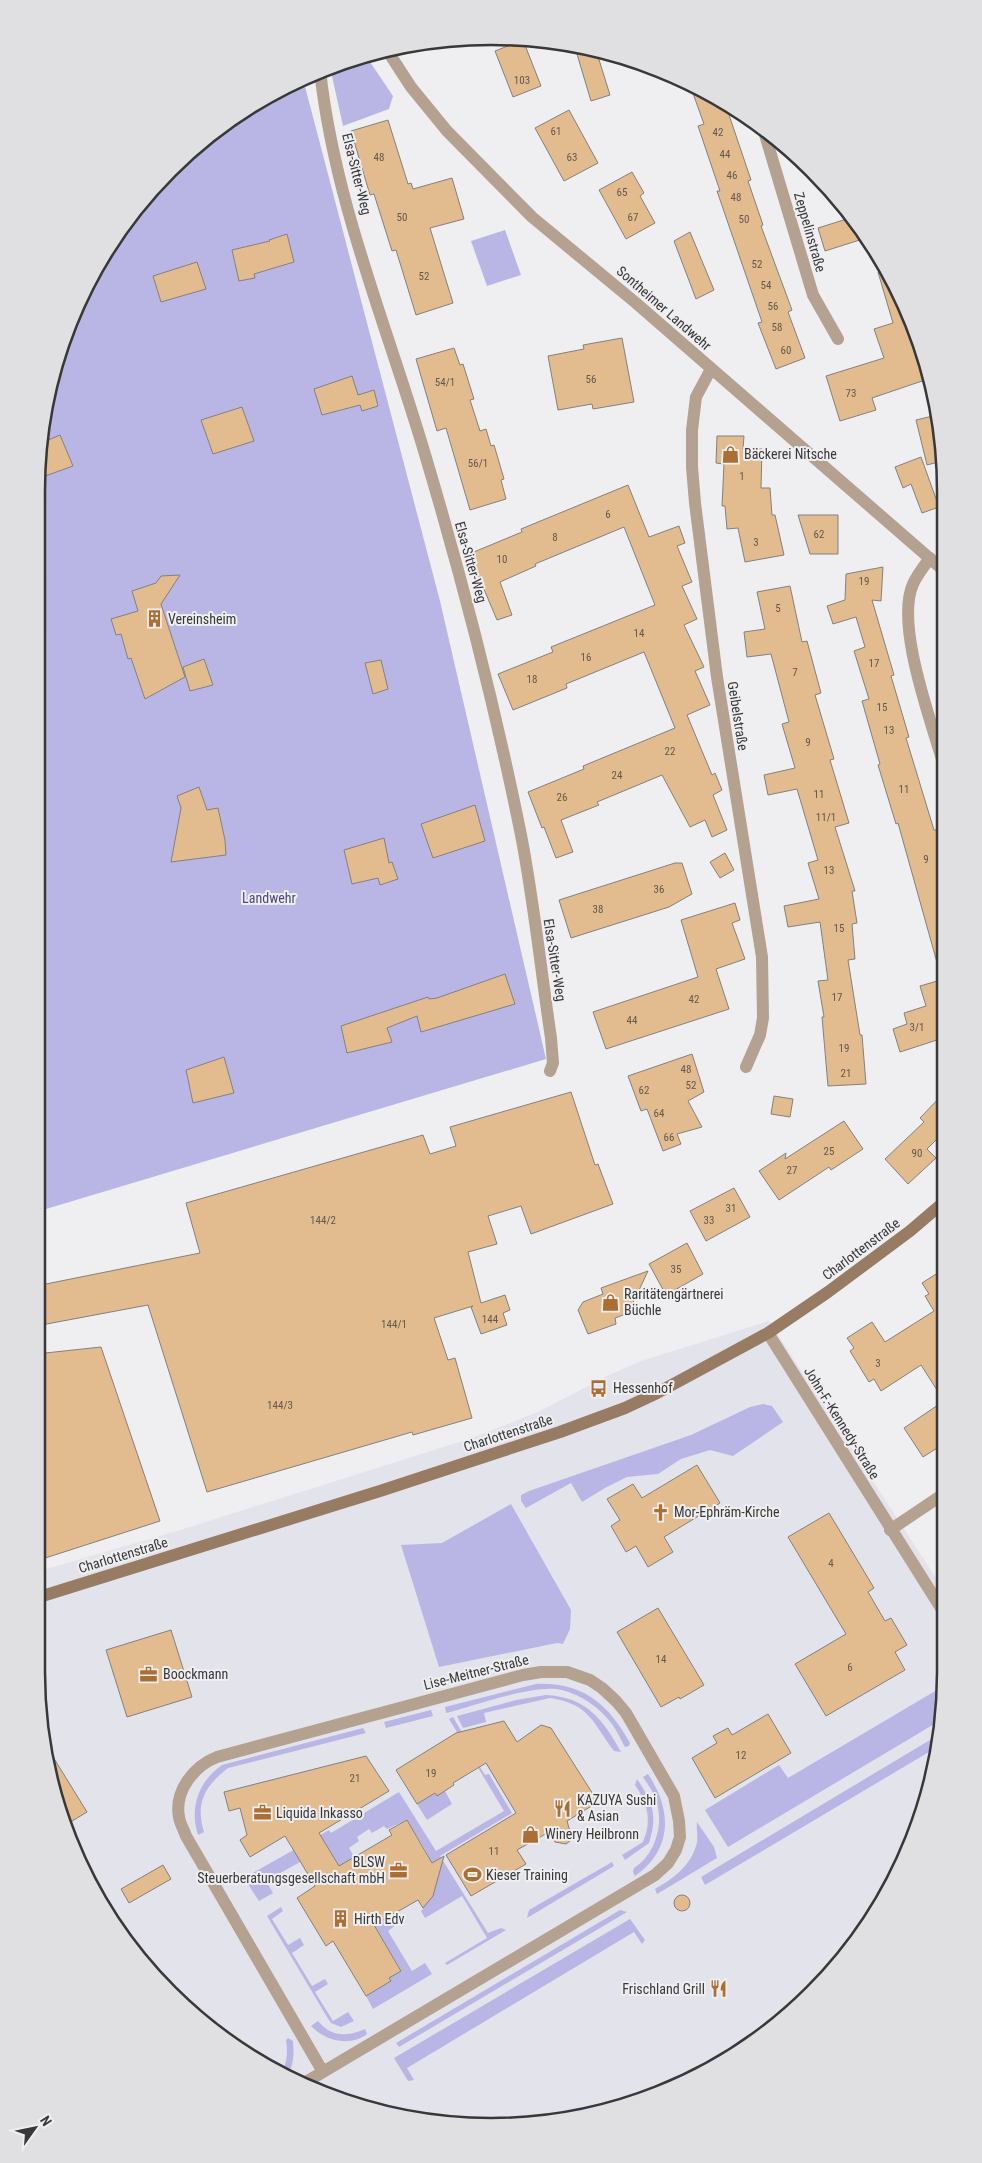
<svg xmlns="http://www.w3.org/2000/svg" width="982" height="2163" font-family="'Roboto Condensed',sans-serif">
  <style>
    .built { fill: #e3e3eb }
    .green { fill: #b9b6e5 }
    .building { fill: #e2bb8e; stroke: #828180 }
    .lines { fill: none; stroke-linecap: round; stroke-linejoin: round }
    .minor { stroke: #b4a190; stroke-width: 12 }
    .tertiary { stroke: #b4a190; stroke-width: 12 }
    .secondary { stroke: #977b62; stroke-width: 12 }
    .labels { text-anchor: middle; stroke-width: 4; stroke-linejoin: round; paint-order: stroke }
    .number-label { font-size: 11px; fill: #62594e }
    .street-label { font-size: 14px; fill: #383839; stroke: #efeff1 }
    .poi-label { font-size: 14px; fill: #383839; stroke: #efeff1; text-anchor: start }
    .park-label { font-size: 14px; fill: #4d4484; stroke: #efeff1 }
    .rim { fill: none; stroke: #383839; stroke-width: 2.5 }
  </style>
  <rect width="100%" height="100%" fill="#efeff1"/>
  <polygon class="built" points="769,1321 945,1592 946,1672 937,1761 911,1846 833,1972 718,2066 637,2103 551,2123 403,2118 264,2066 149,1972 97,1899 60,1818 36,1672 36,1572 177,1531 469,1439 538,1412 607,1376 641,1361"/>
  <g class="green">
    <polygon points="366,56 393,96 389,109 343,126 330,67"/>
    <polygon points="313,73 313,76 303,79 440,601 546,1059 36,1212 36,491 45,403 71,317 113,239 169,170 238,113"/>
    <polygon points="505,230 521,275 487,286 471,241"/>
    <polygon points="763,1404 772,1406 783,1422 733,1456 710,1450 681,1459 658,1474 627,1477 605,1488 582,1502 571,1483 526,1508 521,1501 521,1495 529,1491 691,1435 750,1407"/>
    <polygon points="511,1504 571,1610 570,1629 563,1644 557,1643 439,1667 401,1545 442,1543"/>
    <path d="M536 1684C583 1682 608 1704 630 1743L629 1746 625 1747C621 1740 617 1731 612 1724 600 1708 582 1695 562 1690 536 1683 474 1706 446 1713L445 1707Z"/>
    <polygon points="942,1687 944,1690 941,1720 728,1847 705,1810 779,1765 788,1778"/>
    <path d="M546 1695C586 1697 603 1719 621 1752L614 1751C592 1722 590 1704 550 1698L484 1713 486 1722 463 1728 457 1716 516 1700Z"/>
    <polygon points="431,1710 433,1716 386,1728 384,1722"/>
    <path d="M453 1717 470 1746 468 1748 485 1775 489 1774 512 1813 440 1856 488 1933 501 1928 506 1930 447 1965 445 1963 487 1938 462 1896 425 1918 421 1911 423 1909 422 1906C454 1882 421 1845 407 1820L387 1829 384 1826 372 1833 369 1829 357 1837 359 1841 349 1848 396 1925 388 1931 412 1971 425 1963 432 1974 373 2009 366 1996 390 1981 389 1978 401 1970 327 1847 266 1881 273 1893 259 1901 244 1878 329 1830 331 1833 399 1792 436 1851 504 1811 449 1719Z"/>
    <path d="M363 1728 366 1733 228 1768C205 1786 195 1803 204 1832L198 1835C189 1807 199 1781 222 1765Z"/>
    <polygon points="940,1734 936,1764 929,1752 705,1885 701,1877"/>
    <path d="M648 1774C672 1810 673 1849 635 1876L633 1872 634 1868C656 1854 665 1822 655 1797 652 1790 647 1783 643 1777Z"/>
    <path d="M637 1779C653 1803 658 1815 649 1843L625 1860 622 1855 643 1842C652 1821 648 1804 635 1785Z"/>
    <polygon points="445,1791 452,1804 427,1820 417,1804 435,1793 438,1795"/>
    <path d="M697 1822 714 1847 717 1858 657 1894 655 1889C673 1879 690 1866 696 1846 699 1838 696 1830 697 1822Z"/>
    <polygon points="612,1862 614,1866 527,1918 529,1910"/>
    <polygon points="281,1907 283,1911 272,1919 288,1945 300,1938 304,1945 292,1953 312,1986 325,1979 328,1984 315,1992 333,2021 348,2012 354,2021 341,2027 331,2023 327,2017 267,1916"/>
    <polygon points="620,1910 627,1912 399,2047 396,2043"/>
    <polygon points="630,1919 645,1940 642,1944 634,1932 407,2068 414,2080 408,2081 394,2058"/>
    <path d="M318 2021C331 2037 347 2037 365 2029L367 2034C350 2047 325 2041 311 2026Z"/>
    <path d="M288 2038 293 2041C294 2054 294 2063 288 2075L282 2073C287 2061 288 2053 286 2040Z"/>
  </g>
  <g class="building">
    <polygon points="523,40 541,86 513,97 495,51"/>
    <polygon points="574,44 596,50 610,95 591,101"/>
    <polygon points="690,85 726,106 751,180 748,181 763,225 761,226 792,310 788,312 805,358 776,369 758,323 762,322 717,191 720,191 698,126 704,124"/>
    <polygon points="569,110 598,163 564,181 535,128"/>
    <polygon points="388,120 408,184 411,183 413,189 452,178 464,219 430,228 453,303 416,315 396,250 392,251 374,194 370,195 351,131"/>
    <polygon points="632,172 644,193 640,196 655,223 626,239 599,190"/>
    <polygon points="853,217 866,238 825,251 818,228"/>
    <polygon points="690,232 714,290 696,299 674,241"/>
    <polygon points="287,234 294,262 254,274 255,278 239,281 232,250 270,241 269,240"/>
    <polygon points="197,262 206,289 161,302 153,276"/>
    <polygon points="884,270 911,317 928,379 872,398 876,410 840,421 826,376 884,358 874,329 893,323 878,272"/>
    <polygon points="622,338 634,402 593,409 592,404 558,410 548,356 584,349 583,345"/>
    <polygon points="454,348 460,365 463,364 474,399 470,400 480,431 486,429 491,446 494,445 504,479 501,480 506,499 470,510 446,428 437,431 416,359"/>
    <polygon points="352,376 358,395 374,390 378,406 362,411 360,405 322,415 314,389"/>
    <polygon points="242,407 254,441 213,454 201,420"/>
    <polygon points="937,415 942,431 942,461 927,465 916,420"/>
    <polygon points="60,435 73,466 37,479 41,443"/>
    <polygon points="717,436 744,436 743,449 762,449 761,488 770,488 772,515 775,515 784,555 745,562 738,528 727,529 725,506 722,506 724,464 716,463"/>
    <polygon points="921,457 939,507 922,513 911,484 903,488 895,467"/>
    <polygon points="628,485 649,537 679,526 685,543 677,546 692,582 682,586 697,619 684,625 704,667 695,671 710,705 687,715 712,775 715,773 722,790 713,795 727,830 712,837 705,820 690,827 662,775 597,802 599,805 561,820 573,852 556,858 544,827 542,828 528,792 584,769 583,766 675,728 644,652 566,684 567,688 513,710 498,674 553,652 551,647 655,605 624,527 535,564 536,566 500,582 512,615 497,620 469,554 522,532 521,529"/>
    <polygon points="798,515 838,515 838,554 810,554"/>
    <polygon points="883,567 881,601 872,600 894,675 891,676 909,737 906,738 934,830 937,830 943,851 944,965 938,966 898,823 896,824 878,765 880,764 862,701 869,699 854,651 865,647 856,617 833,624 827,606 845,600 846,574"/>
    <polygon points="180,575 161,604 185,677 145,699 131,658 128,659 121,634 116,635 111,619 138,611 132,591 156,583 161,576"/>
    <polygon points="790,586 802,642 807,641 821,693 815,695 834,759 830,760 849,823 835,827 855,891 852,891 857,923 852,924 855,959 848,960 860,1035 862,1035 866,1084 828,1086 822,1017 824,1017 818,981 828,980 820,922 788,927 784,906 819,899 808,863 818,860 797,789 768,795 764,775 795,768 782,724 789,722 771,654 747,657 744,632 765,629 757,592"/>
    <polygon points="204,659 213,685 190,691 183,667"/>
    <polygon points="381,660 388,689 373,694 365,663"/>
    <polygon points="199,787 207,810 218,808 225,840 226,855 171,862 181,808 177,796"/>
    <polygon points="475,805 485,841 433,858 421,824"/>
    <polygon points="384,838 389,863 392,862 398,879 380,885 378,878 352,884 344,850"/>
    <polygon points="725,853 734,870 720,878 710,862"/>
    <polygon points="675,863 682,863 692,894 669,907 571,938 559,900"/>
    <polygon points="735,903 740,920 732,923 745,959 716,969 729,1009 606,1049 593,1012 698,977 681,920"/>
    <polygon points="505,974 515,1004 421,1032 417,1016 387,1028 392,1042 347,1053 341,1026 428,997 429,999 437,998"/>
    <polygon points="944,979 944,1048 940,1048 937,1040 900,1052 893,1029 907,1024 904,1013 926,1006 920,986"/>
    <polygon points="692,1054 704,1092 688,1101 702,1127 677,1134 681,1144 663,1151 647,1109 641,1111 628,1076"/>
    <polygon points="224,1057 234,1093 193,1103 186,1070"/>
    <polygon points="571,1092 595,1165 598,1164 613,1204 531,1234 521,1206 488,1216 497,1244 468,1252 481,1303 505,1295 510,1310 503,1313 507,1325 481,1334 471,1307 473,1306 434,1318 448,1360 455,1358 472,1418 413,1435 412,1432 207,1492 148,1305 36,1326 36,1286 200,1253 186,1203 423,1135 430,1154 456,1146 450,1127"/>
    <polygon points="944,1093 944,1132 927,1149 936,1158 908,1184 885,1159 924,1122 920,1118"/>
    <polygon points="774,1096 793,1099 790,1117 771,1114"/>
    <polygon points="844,1121 863,1149 831,1170 829,1167 779,1200 759,1171 786,1153 785,1159"/>
    <polygon points="734,1188 750,1217 706,1241 690,1211"/>
    <polygon points="687,1243 703,1274 666,1295 649,1264"/>
    <polygon points="944,1269 945,1443 923,1457 904,1428 944,1401 921,1365 881,1391 874,1379 869,1382 850,1351 854,1348 847,1338 872,1322 885,1342 934,1311 925,1296 929,1294 922,1283"/>
    <polygon points="648,1271 633,1303 637,1310 615,1318 616,1324 588,1334 578,1310 583,1302 603,1294 601,1288"/>
    <polygon points="101,1347 160,1521 36,1561 36,1354"/>
    <polygon points="697,1465 720,1503 664,1537 673,1552 648,1567 636,1546 626,1552 611,1526 620,1520 607,1499 633,1484 642,1498"/>
    <polygon points="829,1513 874,1588 868,1592 885,1621 891,1618 907,1645 895,1652 905,1670 826,1716 795,1664 846,1634 788,1537"/>
    <polygon points="658,1608 704,1685 680,1699 679,1697 661,1707 617,1632"/>
    <polygon points="171,1630 192,1697 127,1717 106,1650"/>
    <polygon points="768,1714 791,1753 715,1798 692,1758 717,1743 713,1736 728,1728 732,1735"/>
    <polygon points="504,1721 517,1742 541,1725 551,1728 598,1802 567,1821 571,1835 570,1841 566,1844 555,1842 549,1832 517,1850 526,1864 471,1896 446,1855 516,1813 486,1763 453,1783 454,1785 437,1796 435,1793 417,1804 396,1770 456,1733"/>
    <polygon points="50,1752 87,1812 64,1826 60,1818"/>
    <polygon points="366,1756 389,1791 319,1833 339,1866 392,1835 389,1830 407,1820 432,1863 444,1856 433,1896 423,1908 418,1900 374,1925 401,1971 389,1978 391,1981 366,1996 333,1941 326,1946 297,1898 315,1886 285,1836 250,1857 240,1840 247,1835 240,1808 229,1811 224,1792"/>
    <polygon points="163,1865 171,1879 129,1903 121,1889"/>
    <circle cx="682" cy="1903" r="8"/>
  </g>
  <g class="lines">
    <g class="minor">
      <path d="M320 70C334 201 387 326 424 451 462 578 495 706 521 835 534 902 541 971 551 1038L553 1063 550 1071"/>
      <polyline points="763,128 813,295 838,339"/>
      <polyline points="711,369 696,397 692,430 692,467 695,503 717,677 762,957 763,1018 760,1035 746,1067"/>
      <path d="M930 558C924 566 917 575 913 584 895 625 931 720 943 763"/>
      <polyline points="768,1333 946,1616"/>
      <polyline points="890,1530 945,1493"/>
      <path d="M306 2082 655 1875 668 1863 676 1850 680 1837 679 1821 674 1796 626 1713 616 1701 602 1688 590 1680 567 1672H541L523 1675 217 1757C194 1766 174 1791 179 1817 180 1824 184 1830 186 1836L323 2072"/>
    </g>
    <polyline class="tertiary" points="387,50 411,87 447,131 532,217 636,303 942,569"/>
    <polyline class="secondary" points="36,1598 380,1491 560,1432 625,1408 657,1393 768,1333 828,1292 910,1231 944,1202"/>
  </g>
  <defs>
    <symbol id="shop-bare" viewBox="-9 -9 18 18"><path d="M-5-2.5h2.3a2.7 3.5 0 0 1 5.4 0H5L5.5 6h-11ZM-1.5-2.5h3a1.5 2.3 0 0 0-3 0Z" fill="#ac6f33" stroke="#efeff1" stroke-width="2.5" paint-order="stroke"/></symbol>
    <symbol id="building-bare" viewBox="-9 -9 18 18"><path d="M-4-6H4V6H1V3H-1V6H-4ZM-2.5-4.3h1.7v1.8h-1.7ZM.8-4.3h1.7v1.8H.8ZM-2.5-1h1.7V.8h-1.7ZM.8-1h1.7V.8H.8Z" fill="#ac6f33" stroke="#efeff1" stroke-width="2.5" paint-order="stroke"/></symbol>
    <symbol id="bus-bare" viewBox="-9 -9 18 18"><path d="M-5-6H5V4H4V6H2V4H-2V6H-4V4H-5ZM-3.5-4V0h7V-4ZM-3.5 1.2v1.5H-2V1.2ZM2 1.2v1.5H3.5V1.2Z" fill="#ac6f33" stroke="#efeff1" stroke-width="2.5" paint-order="stroke"/></symbol>
    <symbol id="church-bare" viewBox="-9 -9 18 18"><path d="M-1.2-6h2.4v3.5h3.3v2.4h-3.3V6h-2.4V-.1h-3.3v-2.4h3.3Z" fill="#ac6f33" stroke="#efeff1" stroke-width="2.5" paint-order="stroke"/></symbol>
    <symbol id="office-bare" viewBox="-9 -9 18 18"><path d="M-6-3h4V-5.5h4V-3h4V5H-6ZM-1-4.5V-3h2v-1.5ZM-6 0V1H6V0Z" fill="#ac6f33" stroke="#efeff1" stroke-width="2.5" paint-order="stroke"/></symbol>
    <symbol id="restaurant-bare" viewBox="-9 -9 18 18"><path d="M-5-6h1v4h1v-4h1v4h1v-4h1v5L-1.5 .5V6h-2V.5L-5-1ZM5-6V6H3V1.5H1.5Q1.5-4 5-6Z" fill="#ac6f33" stroke="#efeff1" stroke-width="2.5" paint-order="stroke"/></symbol>
    <symbol id="stadium-bare" viewBox="-9 -9 18 18"><path d="M0-5a6.5 5 0 1 0 0 10a6.5 5 0 1 0 0-10ZM-3.5-1.8h7v3.6h-7Z" fill="#ac6f33" stroke="#efeff1" stroke-width="2.5" paint-order="stroke"/></symbol>
  </defs>
  <g fill-rule="evenodd">
    <use href="#shop-bare" x="718" y="442" width="25" height="25"/>
    <use href="#building-bare" x="142" y="606" width="25" height="25"/>
    <use href="#shop-bare" x="598" y="1290" width="25" height="25"/>
    <use href="#bus-bare" x="586" y="1376" width="25" height="25"/>
    <use href="#church-bare" x="648" y="1500" width="25" height="25"/>
    <use href="#office-bare" x="136" y="1662" width="25" height="25"/>
    <use href="#restaurant-bare" x="550" y="1796" width="25" height="25"/>
    <use href="#office-bare" x="250" y="1800" width="25" height="25"/>
    <use href="#shop-bare" x="518" y="1822" width="25" height="25"/>
    <use href="#office-bare" x="386" y="1858" width="25" height="25"/>
    <use href="#stadium-bare" x="460" y="1862" width="25" height="25"/>
    <use href="#building-bare" x="328" y="1906" width="25" height="25"/>
    <use href="#restaurant-bare" x="706" y="1976" width="25" height="25"/>
  </g>
  <g class="labels">
    <g class="number-label">
      <text x="522" y="84">103</text>
      <text x="556" y="135">61</text>
      <text x="718" y="136">42</text>
      <text x="725" y="158">44</text>
      <text x="379" y="161">48</text>
      <text x="572" y="161">63</text>
      <text x="732" y="179">46</text>
      <text x="622" y="196">65</text>
      <text x="736" y="201">48</text>
      <text x="402" y="221">50</text>
      <text x="633" y="221">67</text>
      <text x="744" y="223">50</text>
      <text x="757" y="268">52</text>
      <text x="424" y="280">52</text>
      <text x="766" y="289">54</text>
      <text x="773" y="310">56</text>
      <text x="777" y="331">58</text>
      <text x="786" y="354">60</text>
      <text x="591" y="383">56</text>
      <text x="445" y="386">54/1</text>
      <text x="851" y="397">73</text>
      <text x="478" y="467">56/1</text>
      <text x="742" y="480">1</text>
      <text x="608" y="518">6</text>
      <text x="819" y="538">62</text>
      <text x="555" y="541">8</text>
      <text x="756" y="546">3</text>
      <text x="502" y="563">10</text>
      <text x="864" y="585">19</text>
      <text x="778" y="612">5</text>
      <text x="639" y="637">14</text>
      <text x="586" y="661">16</text>
      <text x="874" y="667">17</text>
      <text x="795" y="676">7</text>
      <text x="532" y="683">18</text>
      <text x="882" y="711">15</text>
      <text x="889" y="734">13</text>
      <text x="808" y="746">9</text>
      <text x="670" y="755">22</text>
      <text x="617" y="779">24</text>
      <text x="904" y="793">11</text>
      <text x="819" y="798">11</text>
      <text x="562" y="801">26</text>
      <text x="826" y="821">11/1</text>
      <text x="926" y="863">9</text>
      <text x="829" y="874">13</text>
      <text x="659" y="893">36</text>
      <text x="598" y="913">38</text>
      <text x="839" y="932">15</text>
      <text x="837" y="1001">17</text>
      <text x="694" y="1003">42</text>
      <text x="632" y="1024">44</text>
      <text x="917" y="1031">3/1</text>
      <text x="844" y="1052">19</text>
      <text x="686" y="1073">48</text>
      <text x="846" y="1077">21</text>
      <text x="691" y="1089">52</text>
      <text x="644" y="1094">62</text>
      <text x="659" y="1117">64</text>
      <text x="669" y="1141">66</text>
      <text x="829" y="1155">25</text>
      <text x="917" y="1157">90</text>
      <text x="792" y="1174">27</text>
      <text x="731" y="1212">31</text>
      <text x="323" y="1224">144/2</text>
      <text x="709" y="1224">33</text>
      <text x="676" y="1273">35</text>
      <text x="490" y="1323">144</text>
      <text x="394" y="1328">144/1</text>
      <text x="878" y="1367">3</text>
      <text x="280" y="1409">144/3</text>
      <text x="831" y="1567">4</text>
      <text x="661" y="1663">14</text>
      <text x="850" y="1671">6</text>
      <text x="741" y="1759">12</text>
      <text x="431" y="1777">19</text>
      <text x="355" y="1782">21</text>
      <text x="494" y="1855">11</text>
    </g>
    <g class="street-label">
      <text transform="translate(357 174) rotate(76)" y="5">Elsa-Sitter-Weg</text>
      <text transform="translate(810 232) rotate(74)" y="5">Zeppelinstraße</text>
      <text transform="translate(664 308) rotate(41)" y="5">Sontheimer Landwehr</text>
      <text transform="translate(471 562) rotate(74)" y="5">Elsa-Sitter-Weg</text>
      <text transform="translate(738 716) rotate(81)" y="5">Geibelstraße</text>
      <text transform="translate(555 960) rotate(81)" y="5">Elsa-Sitter-Weg</text>
      <text transform="translate(861 1249) rotate(-37)" y="5">Charlottenstraße</text>
      <text transform="translate(842 1423) rotate(58)" y="5">John-F.-Kennedy-Straße</text>
      <text transform="translate(508 1433) rotate(-18)" y="5">Charlottenstraße</text>
      <text transform="translate(123 1555) rotate(-17)" y="5">Charlottenstraße</text>
      <text transform="translate(476 1672) rotate(-14)" y="5">Lise-Meitner-Straße</text>
    </g>
    <g class="poi-label">
      <text x="744" y="459">Bäckerei Nitsche</text>
      <text x="168" y="624">Vereinsheim</text>
      <text x="624" y="1299">Raritätengärtnerei<tspan x="624" dy="16">Büchle</tspan></text>
      <text x="613" y="1393">Hessenhof</text>
      <text x="674" y="1517">Mor-Ephräm-Kirche</text>
      <text x="163" y="1679">Boockmann</text>
      <text x="577" y="1805">KAZUYA Sushi<tspan x="577" dy="16">&amp; Asian</tspan></text>
      <text x="276" y="1818">Liquida Inkasso</text>
      <text x="545" y="1839">Winery Heilbronn</text>
      <text x="385" y="1867" text-anchor="end">BLSW<tspan x="385" dy="16">Steuerberatungsgesellschaft mbH</tspan></text>
      <text x="486" y="1880">Kieser Training</text>
      <text x="354" y="1924">Hirth Edv</text>
      <text x="705" y="1994" text-anchor="end">Frischland Grill</text>
    </g>
    <g class="park-label">
      <text x="269" y="903">Landwehr</text>
    </g>
  </g>
  <path d="M0 0H982V2163H0ZM491 45H491A446 446 0 0 1 937 491V1672A446 446 0 0 1 491 2118H491A446 446 0 0 1 45 1672V491A446 446 0 0 1 491 45Z" fill="#e0e0e2" fill-rule="evenodd"/>
  <path class="rim" d="M491 45H491A446 446 0 0 1 937 491V1672A446 446 0 0 1 491 2118H491A446 446 0 0 1 45 1672V491A446 446 0 0 1 491 45Z"/>
  <g transform="translate(35 2128) rotate(57)" stroke="#efeff1" stroke-width="4" paint-order="stroke">
  <path d="M0-4L9 19L0 12L-9 19Z" fill="#383839"/>
  <text y="-8" font-size="14" font-weight="bold" text-anchor="middle" fill="#383839">N</text>
  </g>
</svg>
